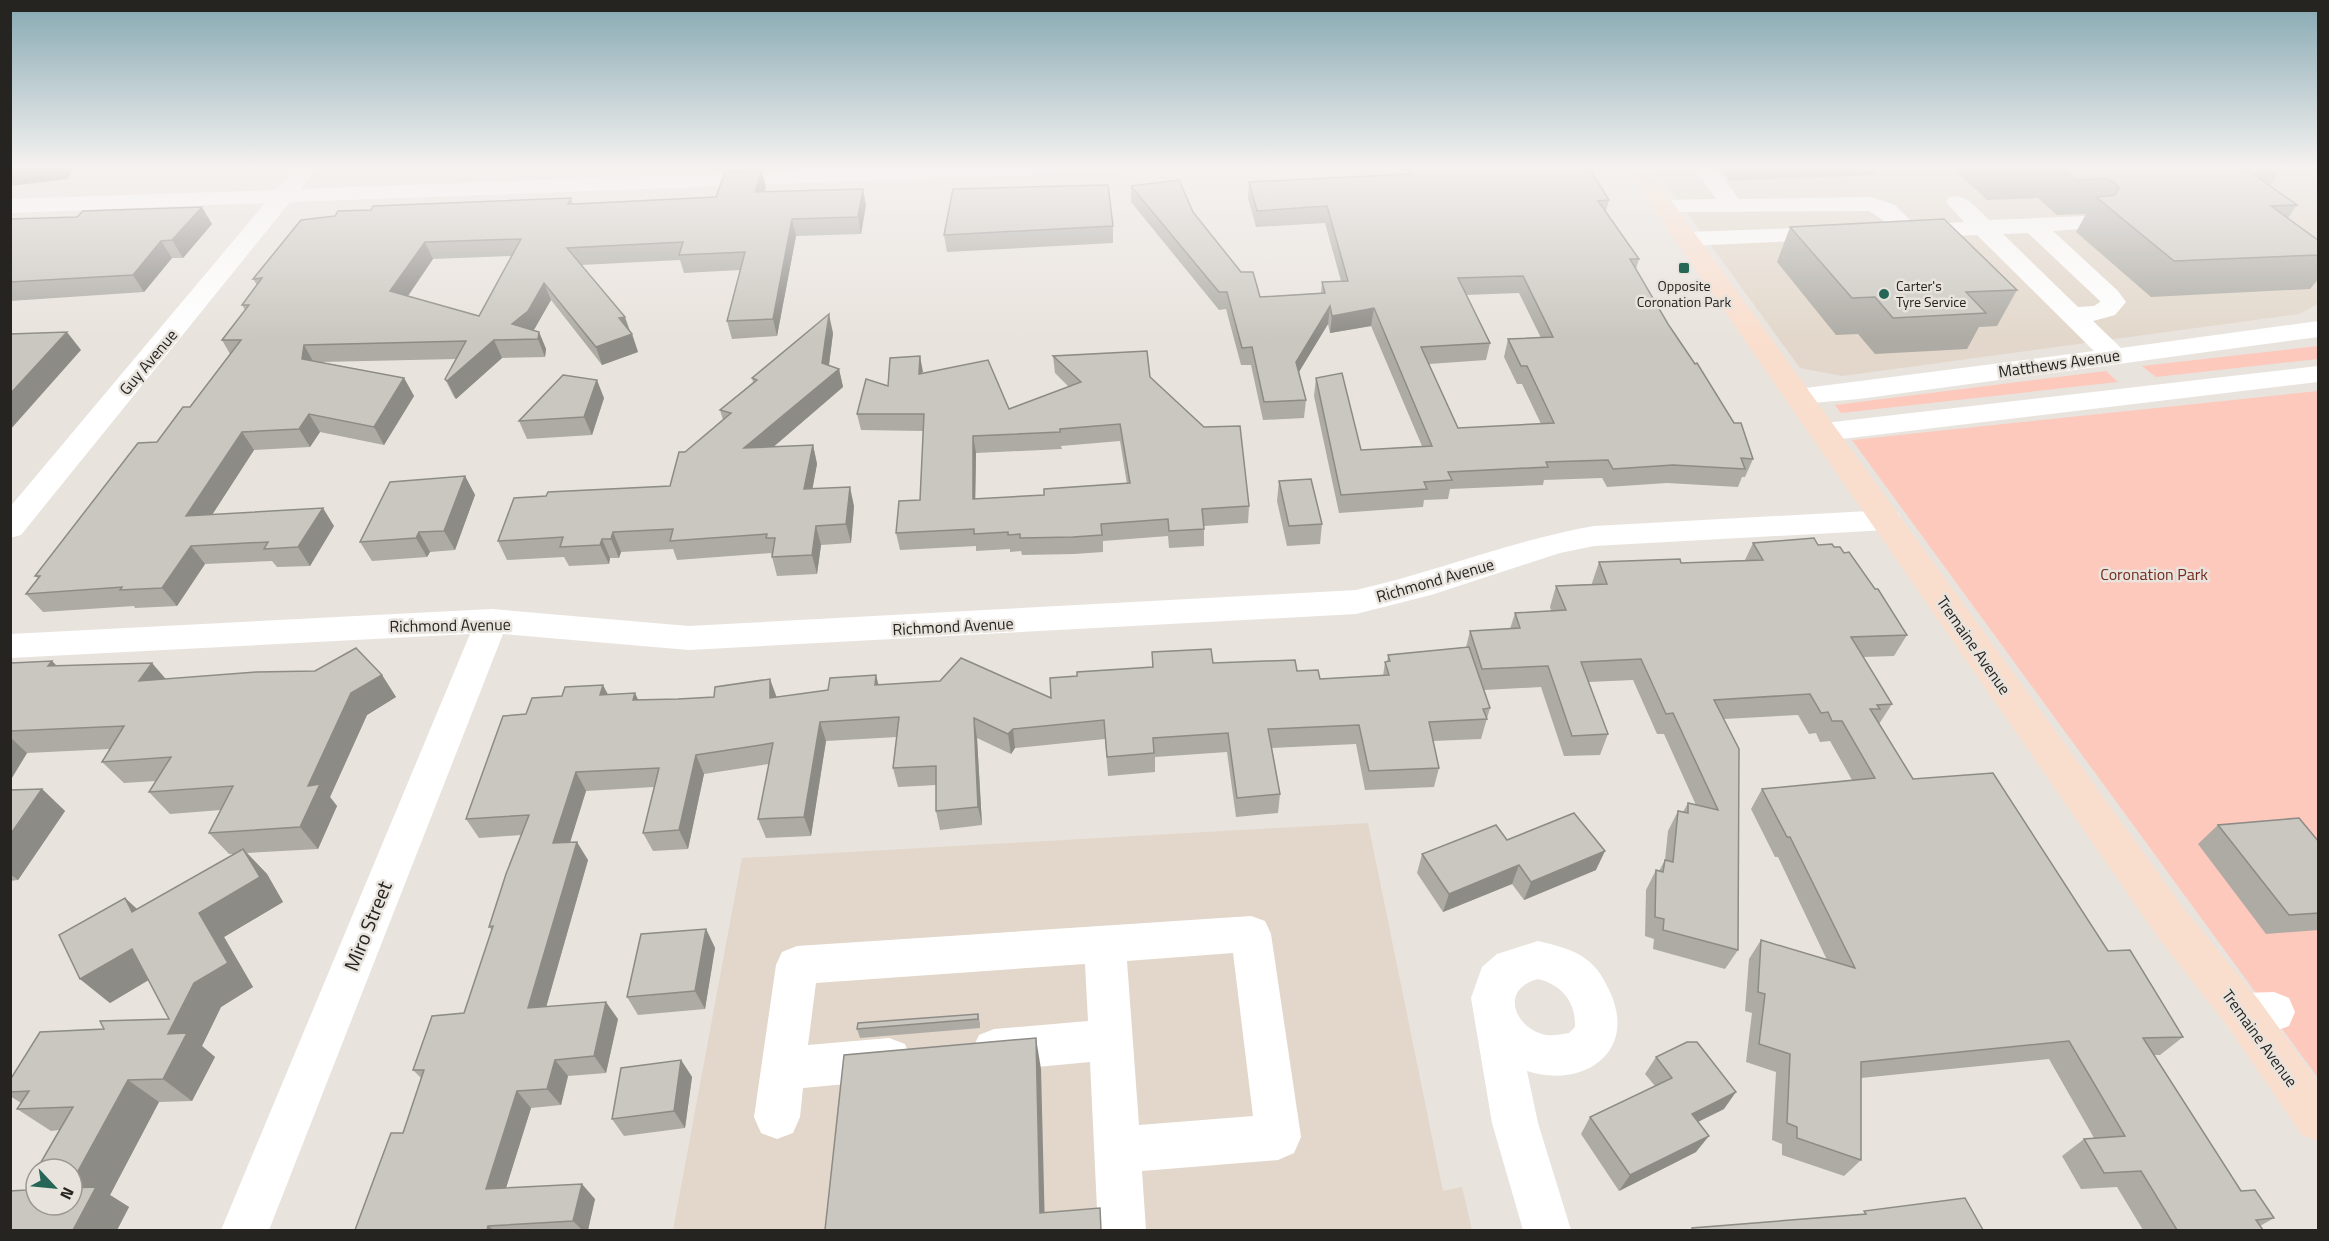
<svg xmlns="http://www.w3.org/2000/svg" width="2329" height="1241" font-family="'Titillium Web',sans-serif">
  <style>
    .built { fill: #e2d7ca }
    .green { fill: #fdc9bd }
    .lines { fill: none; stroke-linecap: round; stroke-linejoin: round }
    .minor { fill: #fff; fill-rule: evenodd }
    .major { fill: #fadecd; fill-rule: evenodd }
    .wall { fill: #adaba4; fill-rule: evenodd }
    .shaded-wall { fill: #8d8b86 }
    .building { fill: #c9c7bf; stroke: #8d8b86; stroke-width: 1.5; fill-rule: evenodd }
    .poi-dot { fill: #256656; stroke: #e9e3dd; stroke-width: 2 }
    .labels { text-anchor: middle; stroke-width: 5; stroke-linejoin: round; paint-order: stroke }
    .far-poi-label { font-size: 14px; fill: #262421; stroke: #e9e3dd }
    .street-label { font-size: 16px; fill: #262421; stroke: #e9e3dd }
    .park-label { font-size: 16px; fill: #742d1f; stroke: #e9e3dd }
    .near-street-label { font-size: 20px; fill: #262421; stroke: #e9e3dd }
  </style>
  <rect width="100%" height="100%" fill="#e9e3dd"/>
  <g class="built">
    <polygon points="1653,166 2318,166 2318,304 2299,314 1842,376 1800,368"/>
    <polygon points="1368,823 1443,1191 1462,1187 1472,1230 673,1230 742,858"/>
  </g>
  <g class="green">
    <polygon points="2318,346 2318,359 2156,377 2142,366"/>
    <polygon points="2106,371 2118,382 1841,413 1835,405"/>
    <polygon points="2318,391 2318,1078 1852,440"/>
  </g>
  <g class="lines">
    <g class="minor">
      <polygon points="296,166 319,166 301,189 917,166 1115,166 1112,171 1104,172 290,202 21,535 10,538 10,507 265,203 10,213 10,199 277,190"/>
      <path d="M1692 166H1714L1739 199 1871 197 1895 205 1914 224 1964 222 1946 202 1949 197C1967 193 1977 209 1989 220L2085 216 2093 218 2097 223 2093 228 2053 231 2118 291 2126 302 2115 315 2093 321 2121 348 2318 321V337L1859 399 1800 404 1790 402 1786 396 1790 390 2094 351 1977 235 1908 238C1892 234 1884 217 1868 211L1656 212 1653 207 1656 202 1664 200 1716 199ZM2028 233 2100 301V302L2094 306 2078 307 2003 234Z"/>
      <polygon points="1832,227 1840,229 1844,234 1840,239 1687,246 1679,244 1675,239 1679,234 1687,232"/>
      <polygon points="2318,366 2318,382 1825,441 1815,438 1811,432 1815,426 1825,423"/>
      <path d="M1887 510 1898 513 1902 520 1898 527 1887 530 1594 546 1560 553 1431 595 1356 614 689 650 503 634 269 1230H221L470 634 10 658V634L492 609 689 626 1356 590C1436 572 1513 540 1594 526Z"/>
      <path d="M1251 916 1265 921 1271 934 1301 1137 1294 1153 1278 1160 1142 1171 1146 1230H1098L1090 1062 994 1071 979 1065 972 1050 979 1035 994 1029 1088 1021 1085 964 816 983 808 1045 889 1038 905 1044 911 1059 905 1074 889 1080 803 1088 800 1117 793 1133 777 1139 761 1133 754 1117 776 965 782 952 797 946ZM1233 953 1253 1116 1139 1125 1127 961Z"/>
      <path d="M1538 941C1554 945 1573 949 1586 959 1598 968 1604 979 1610 992 1638 1053 1582 1089 1527 1071L1538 1123 1571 1230H1523L1492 1123 1471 998 1482 967 1497 954ZM1538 979C1562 985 1576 1002 1575 1027L1569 1033C1562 1034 1553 1036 1546 1035 1517 1030 1497 990 1538 979Z"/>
      <path d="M2274 992 2289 998 2295 1012 2289 1026C2268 1034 2249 1035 2228 1027L2222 1013 2228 999 2243 993Z"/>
    </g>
    <polygon class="major" points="1624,166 1646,166 2185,910 2258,999 2318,1082 2318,1141 2302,1135 2228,1027 2157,936"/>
  </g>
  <g class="wall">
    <polygon points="734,166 772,166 771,169 735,171"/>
    <polygon points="1718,166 1878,166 1875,175 1730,181"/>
    <polygon points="1950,166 2284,166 2270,186 2297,205 2288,218 2319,241 2319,278 2310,289 2151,297 2076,232 2086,214 2057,215 2038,198 1987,200"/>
    <path d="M1408 167 1609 200 1606 211 1639 259 1636 269 1668 324 1753 459 1745 477H1742L1738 487 1667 483 1607 487 1602 478 1544 480 1543 485 1450 489 1448 499 1424 500 1423 507 1339 513 1314 396 1316 378 1361 450 1422 446 1371 326 1330 333 1328 324 1299 372 1306 400 1304 418 1263 420 1251 365H1241L1226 309 1219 310 1131 202V186L1193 212 1260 297 1321 293 1322 282 1341 281 1325 223 1256 227 1248 198 1249 182 1407 174ZM1519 293 1541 338 1508 339 1504 357 1517 384H1522L1541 424 1458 428 1429 364 1486 360 1490 343 1466 295Z"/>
    <path d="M766 187 764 192 866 205 861 234 796 236 777 336 732 339 727 321 740 270 684 273 680 260 581 265 632 334 638 352 602 365 551 300 535 328 534 330 539 332 546 349 545 357 502 358 456 399 454 397 445 379 456 359 321 362 404 378 414 396 384 445 320 432 310 447 254 450 212 515 334 526 310 566 277 567 272 561 205 564 177 606 135 608 134 606 43 612 26 594 38 578 35 576 190 407 230 354 222 340 245 310 242 305 257 285 253 279 371 210 571 198 573 204 716 197ZM512 256 479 316 408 296 433 259Z"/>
    <polygon points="10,219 212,224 183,258 172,258 144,292 10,301"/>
    <polygon points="1113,226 1113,243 947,252 944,235"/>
    <polygon points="1790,227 2017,290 1997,326 1979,327 1967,349 1875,354 1858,334 1836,335 1777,262"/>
    <polygon points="833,333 829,366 839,369 843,387 773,447 813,445 817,464 812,489 854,506 851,543 821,545 817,574 777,576 771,553 677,560 673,549 621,552 619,558 610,558 609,564 569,566 564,557 507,560 498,541 670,486 685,452 723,420 720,410 753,382 752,378"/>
    <path d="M1053 356 1150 377 1249 506 1248 523 1204 526V546L1169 548 1168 536 1103 541V552L1074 554 1022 555 1021 551 1010 552V549L976 551V546L900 550 896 533 920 500 923 431 861 430 857 414 888 386 923 373 1009 409 1069 387 1055 373ZM1120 441 1127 484 1044 495 975 499 976 453 1062 449 1061 446Z"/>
    <polygon points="604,398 592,435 527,439 519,421"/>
    <polygon points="465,476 475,495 455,550 430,552 427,557 372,561 360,542"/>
    <polygon points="1279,481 1322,524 1320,544 1287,546 1277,501"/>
    <polygon points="1753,543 1818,545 1907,635 1894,656 1863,657 1892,704 1879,724 1913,779 2108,951 2183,1037 2160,1055 2154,1055 2241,1191 2274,1218 2260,1226 2263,1230 2143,1230 2117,1187 2081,1189 2062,1156 2084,1139 2094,1138 2049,1059 1861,1078 1861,1160 1844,1176 1782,1155 1782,1144 1772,1140 1776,1072 1746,1062 1752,1013 1745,1011 1749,959 1761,940 1827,960 1778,857 1775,857 1751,809 1762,789 1852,780 1830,741 1820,742 1816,733 1809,734 1798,715 1724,719 1738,950 1725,969 1653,949 1654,939 1645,936 1646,890 1656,870 1659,871 1665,860 1668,831 1678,811 1683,812 1688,803 1696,805 1664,734 1657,734 1633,680 1588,682 1608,734 1600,755 1564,756 1541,687 1484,690 1490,708 1481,739 1433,741 1439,768 1434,787 1365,790 1356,744 1272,748 1280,794 1278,813 1236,817 1227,752 1155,757 1155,772 1108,776 1105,739 1015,748 1011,754 977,738 982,825 940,830 936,811 936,785 898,787 893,768 897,737 826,741 811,836 766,838 758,819 769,764 704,774 688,849 653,851 643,833 654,787 586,791 570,842 588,860 546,1007 618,1019 606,1073 568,1076 561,1105 531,1108 506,1188 595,1199 588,1230 355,1230 403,1133 421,1078 413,1070 464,1013 492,930 489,927 521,835 479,838 466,819 526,714 608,695 638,700 776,697 879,685 1051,698 1077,676 1152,667 1152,652 1213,663 1297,671 1320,679 1383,676 1385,662 1387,662 1388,655 1466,647 1470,631 1510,629 1515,613 1551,611 1550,607 1556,586 1592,584 1592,583 1599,562 1681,563 1745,560"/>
    <polygon points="52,661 56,665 166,679 382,675 396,697 367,715 330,797 337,806 318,849 247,853 267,874 283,902 224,937 253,987 221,1007 202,1046 215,1057 192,1101 159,1102 110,1195 129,1207 117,1230 10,1230 26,1190 59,1130 51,1131 17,1109 21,1103 10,1096 10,1080 104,1029 169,1019 149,980 110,1003 80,979 125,898 137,909 234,854 229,854 209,833 221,810 170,814 149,792 156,781 124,783 102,762 110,749 27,753 10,781 10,664"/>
    <polygon points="42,789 65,811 18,880 10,881 10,790"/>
    <polygon points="2218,825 2319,842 2319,930 2266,934 2198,844"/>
    <polygon points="1507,840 1596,870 1524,900 1512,884 1443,912 1417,873 1422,854"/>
    <polygon points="706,929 715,948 705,1009 638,1015 627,997"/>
    <polygon points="978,1014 980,1023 980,1028 860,1038 857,1029"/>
    <polygon points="1656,1057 1724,1109 1698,1122 1696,1152 1619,1191 1581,1134 1590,1117 1655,1086 1645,1074"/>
    <polygon points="681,1060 692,1077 685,1128 624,1136 612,1119"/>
  </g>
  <g class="shaded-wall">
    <polygon points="28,166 75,166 68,179 10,186 10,169"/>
    <polygon points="762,170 766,187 759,209 755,192"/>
    <polygon points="863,189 866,205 861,234 858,217"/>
    <polygon points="202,207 212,224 183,258 172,240"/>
    <polygon points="792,219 796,236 777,336 773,319"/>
    <polygon points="161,241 172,258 144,292 133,275"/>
    <polygon points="425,242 433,259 399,309 390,291"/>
    <polygon points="544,283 551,300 535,328 523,340 512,324"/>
    <polygon points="1330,306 1328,324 1294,380 1296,362"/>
    <polygon points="1374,308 1371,326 1330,333 1332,316"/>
    <polygon points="829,314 833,333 827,379 839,369 843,387 750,467 744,448 822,363"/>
    <polygon points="625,317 631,334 619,318"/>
    <polygon points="67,332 81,350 10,430 10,394"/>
    <polygon points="539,332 546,349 545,357 538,339"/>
    <polygon points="632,334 638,352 602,365 596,347"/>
    <polygon points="494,340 502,358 456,399 447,381"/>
    <polygon points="304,345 314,363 302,359"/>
    <polygon points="920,356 923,372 919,374"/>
    <polygon points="404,378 414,396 384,445 374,427"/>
    <polygon points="597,380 604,398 592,435 584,417"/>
    <polygon points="309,414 320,432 310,447 299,429"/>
    <polygon points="242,432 254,450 199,535 186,516"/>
    <polygon points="973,436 976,453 975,516 973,499"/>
    <polygon points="813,445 817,464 809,508 804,489"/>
    <polygon points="465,476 475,495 455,550 444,531"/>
    <polygon points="850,487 854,506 851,543 846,524"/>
    <polygon points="323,508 334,526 310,566 298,547"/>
    <polygon points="816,526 821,545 817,574 812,555"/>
    <polygon points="419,532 430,552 427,557 416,538"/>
    <polygon points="613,532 621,552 619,558 611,539"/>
    <polygon points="602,539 610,558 609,564 600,545"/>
    <polygon points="191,546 205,564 177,606 162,588"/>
    <polygon points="52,661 72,683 48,666"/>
    <polygon points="152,663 171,685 139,681"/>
    <polygon points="382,675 396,697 367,715 330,797 337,806 318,849 300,827 308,786 351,693"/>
    <polygon points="876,675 881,694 875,685"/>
    <polygon points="770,679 777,698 770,698"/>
    <polygon points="603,685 613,704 600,695"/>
    <polygon points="635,693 644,712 633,700"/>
    <polygon points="974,718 977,738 982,825 978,807"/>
    <polygon points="820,722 826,741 811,836 804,817"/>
    <polygon points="1013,729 1015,748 1011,754 1008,734"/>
    <polygon points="10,737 27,753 10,781"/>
    <polygon points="696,755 704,774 688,849 679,830"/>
    <polygon points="576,772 586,791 564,862 553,843"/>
    <polygon points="42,789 65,811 18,880 10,874 10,835"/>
    <polygon points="577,842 588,860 541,1025 528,1008"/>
    <polygon points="243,849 267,874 283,902 224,937 253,987 221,1007 202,1046 215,1057 192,1101 163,1079 168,1034 194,983 199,913"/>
    <polygon points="1605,851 1596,870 1524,900 1531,882"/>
    <polygon points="1519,865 1512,884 1443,912 1449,894"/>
    <polygon points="125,898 152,923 132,912"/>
    <polygon points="706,929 715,948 705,1009 695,991"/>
    <polygon points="132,949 160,973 110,1003 80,979"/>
    <polygon points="606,1002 618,1019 606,1073 594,1056"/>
    <polygon points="1036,1038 1041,1069 1045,1230 1040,1213"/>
    <polygon points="555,1060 568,1076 561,1105 547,1089"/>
    <polygon points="681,1060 692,1077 685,1128 674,1111"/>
    <polygon points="128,1080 159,1102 110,1195 129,1207 117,1230 73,1230 72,1182"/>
    <polygon points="517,1091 531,1108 501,1204 486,1189"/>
    <polygon points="1736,1092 1724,1109 1681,1130 1692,1114"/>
    <polygon points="1709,1136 1696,1152 1619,1191 1630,1175"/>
    <polygon points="582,1184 595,1199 588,1230 582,1230 573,1221"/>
    <polygon points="488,1226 494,1230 487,1230"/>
  </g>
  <g class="building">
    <polygon points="10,166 28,166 10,169"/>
    <path d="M1450 166H1588L1609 200 1598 201 1639 259H1630L1668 324 1695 364 1697 363 1734 423H1741L1753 459 1741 458 1745 469 1673 465 1613 469 1608 460 1546 462 1548 467 1448 472 1452 480 1424 482 1427 489 1341 495 1316 378 1342 373 1361 450 1432 446 1374 308 1332 316 1330 306 1296 362 1306 400 1264 402 1252 347 1242 348 1227 292H1219L1131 186 1179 180 1193 212 1241 272H1253L1260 297 1325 293 1322 282 1348 281 1327 206 1257 211 1249 182 1411 174 1408 167ZM1523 276 1553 337 1508 339 1521 366H1527L1554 423 1458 428 1421 347 1490 343 1458 278Z"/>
    <polygon points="2059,166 2242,166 2297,205 2271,206 2319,241 2319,255 2174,261 2096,197 2115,195 2119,188 2114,182 2104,179 2076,180"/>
    <path d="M762 170 755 192 863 189 858 217 792 219 773 319 727 321 745 252 679 255 683 242 567 248 625 317 619 318 632 334 596 347 544 283 528 311 512 324 539 332 538 339 494 340 447 381 445 379 466 341 304 345 302 359 404 378 374 427 309 414 299 429 242 432 186 516 323 508 298 547 264 549 268 542 191 546 162 588 120 590 122 587 26 594 40 576H35L138 443 157 442 183 407H190L241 340H222L249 305H242L262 278 253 279 301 220 335 216 338 211 371 210 373 206 571 198 568 204H575L716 197 725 172ZM521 239 479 316 390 291 425 242Z"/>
    <polygon points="1108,185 1113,226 944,235 953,189"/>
    <polygon points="202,207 172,240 161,241 133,275 10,282 10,219 77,217 83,211"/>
    <polygon points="1944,219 2017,290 1966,292 1986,313 1893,318 1875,297 1852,298 1790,227"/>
    <polygon points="829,314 822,363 839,369 744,448 813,445 804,489 850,487 846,524 816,526 812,555 772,557 775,538 766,538 767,534 670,541 673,529 613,532 611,539 602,539 600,545 560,547 563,537 498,541 514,498 546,496 548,492 670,486 679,452 685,452 731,413 720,410 757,380 752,378"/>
    <polygon points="67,332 10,394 10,334"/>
    <path d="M1147 351 1150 377 1204 427 1240 426 1249 506 1202 509 1204 529 1169 531 1168 519 1101 524 1102 535 1073 537 1020 538V534L1008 535V532L974 534V529L896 533 899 501 920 500 924 414H857L866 379 888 386 890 358 920 356 919 374 988 360 1009 409 1081 382 1053 356ZM1120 424 1130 483 1044 489V495L973 499V436L1060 432V429Z"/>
    <polygon points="563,375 597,380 584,417 519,421"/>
    <polygon points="465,476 444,531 419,532 416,538 360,542 390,482"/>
    <polygon points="1311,479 1322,524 1289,526 1279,481"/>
    <polygon points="1814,538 1818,545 1832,544 1834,547 1840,547 1844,553 1849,552 1875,589 1878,589 1907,635 1851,637 1892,704 1877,705 1880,709 1870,709 1913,779 1993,773 2108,951 2130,950 2183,1037 2143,1038 2241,1191 2255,1190 2274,1218 2256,1220 2263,1230 2177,1230 2141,1171 2104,1173 2084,1139 2125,1136 2069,1041 1861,1062 1861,1160 1797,1138 1797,1127 1787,1123 1790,1054 1759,1044 1765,994 1758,992 1761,940 1855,968 1790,837 1787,837 1762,789 1875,778 1842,721 1832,721 1828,712 1821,713 1810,694 1714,700 1739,749 1738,950 1663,930 1664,919 1655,917 1656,870 1663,872 1665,860 1673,862 1678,811 1688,813 1688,803 1718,810 1673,713 1666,714 1641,659 1581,662 1608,734 1572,736 1548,666 1482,669 1470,631 1520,628 1515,613 1566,610 1556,586 1607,584 1599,562 1680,559 1681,563 1763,560 1753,543"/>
    <polygon points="1469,647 1490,708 1483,709 1487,719 1429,722 1439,768 1369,771 1359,725 1268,729 1280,794 1237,798 1228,733 1153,738 1154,753 1107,757 1104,720 1013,729 1008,734 974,718 978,807 936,811 936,766 893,768 899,717 820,722 804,817 758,819 773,743 696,755 679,830 643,833 659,768 576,772 553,843 577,842 528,1008 606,1002 594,1056 555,1060 547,1089 517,1091 486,1189 582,1184 573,1221 488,1226 487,1230 355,1230 391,1133 403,1133 424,1070 413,1070 432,1016 464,1013 493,926 489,927 506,874 529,815 466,819 503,716 526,714 532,698 562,696 565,687 603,685 600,695 635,693 633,700 678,699 714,697 715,687 770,679 770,698 828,690 830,678 876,675 875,685 940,681 961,658 1051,698 1050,678 1077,676 1077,672 1153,667 1152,652 1211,649 1213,663 1295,660 1297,671 1318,670 1320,679 1389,675 1385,662 1390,661 1388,655"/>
    <polygon points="356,648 382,675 351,693 308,786 320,784 300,827 209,833 233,786 149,792 171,757 102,762 124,726 10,731 10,664 11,663 52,661 48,666 152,663 139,681 256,672 315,671"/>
    <polygon points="42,789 10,835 10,790"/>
    <polygon points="1574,813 1605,851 1531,882 1519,865 1449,894 1422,854 1496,825 1507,840"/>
    <polygon points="2299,818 2319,842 2319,913 2289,915 2218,825"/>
    <polygon points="243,849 260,877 199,913 228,963 194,983 168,1034 187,1033 163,1079 128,1080 72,1182 72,1169 37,1169 73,1107 17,1109 29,1091 10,1092 10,1080 40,1032 104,1029 100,1021 169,1019 132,949 80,979 59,935 125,898 132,912"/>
    <polygon points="706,929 695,991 627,997 641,934"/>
    <polygon points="978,1014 978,1019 857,1029 858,1023"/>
    <polygon points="1036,1038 1040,1213 1100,1208 1101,1230 817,1230 825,1230 844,1055"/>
    <polygon points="1687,1042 1697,1042 1736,1092 1692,1114 1709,1136 1630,1175 1590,1117 1672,1078 1656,1057"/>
    <polygon points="681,1060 674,1111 612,1119 621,1068"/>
    <polygon points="36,1171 36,1205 72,1205 72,1188 96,1187 73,1230 10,1230 10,1191 26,1190"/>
    <polygon points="1965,1198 1983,1230 1693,1230 1692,1228 1866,1214 1864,1211"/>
  </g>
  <linearGradient id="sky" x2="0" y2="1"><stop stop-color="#85a8b2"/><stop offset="0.49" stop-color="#f5f2f0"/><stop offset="1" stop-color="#f5f2f0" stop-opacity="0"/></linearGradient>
  <rect width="2329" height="340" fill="url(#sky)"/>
  <g class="poi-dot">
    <rect x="1678" y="262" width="12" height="12" rx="3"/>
    <circle cx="1884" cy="294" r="6"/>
  </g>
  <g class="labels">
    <g class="far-poi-label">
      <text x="1684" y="291">Opposite<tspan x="1684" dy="16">Coronation Park</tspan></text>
      <text x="1896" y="291" text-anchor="start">Carter's<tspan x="1896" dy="16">Tyre Service</tspan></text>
    </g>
    <g class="street-label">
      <text transform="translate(148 362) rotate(-50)" y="6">Guy Avenue</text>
      <text transform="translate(2059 363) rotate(-8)" y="6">Matthews Avenue</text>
      <text transform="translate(1435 580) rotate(-16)" y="6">Richmond Avenue</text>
      <text transform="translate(450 625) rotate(-1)" y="6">Richmond Avenue</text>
      <text transform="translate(953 626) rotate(-3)" y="6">Richmond Avenue</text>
      <text transform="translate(1974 645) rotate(55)" y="6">Tremaine Avenue</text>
      <text transform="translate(2260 1038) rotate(54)" y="6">Tremaine Avenue</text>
    </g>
    <g class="park-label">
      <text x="2154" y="580">Coronation Park</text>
    </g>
    <g class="near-street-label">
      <text transform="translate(368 926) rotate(-68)" y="7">Miro Street</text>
    </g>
  </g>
  <rect width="2329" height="1241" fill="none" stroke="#262421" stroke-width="24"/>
  <g transform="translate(54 1187) rotate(116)"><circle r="28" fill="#e9e3dd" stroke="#9b9792" stroke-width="1.5"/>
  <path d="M0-4.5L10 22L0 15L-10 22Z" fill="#256656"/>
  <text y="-9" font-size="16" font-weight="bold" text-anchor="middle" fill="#262421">N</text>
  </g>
</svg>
